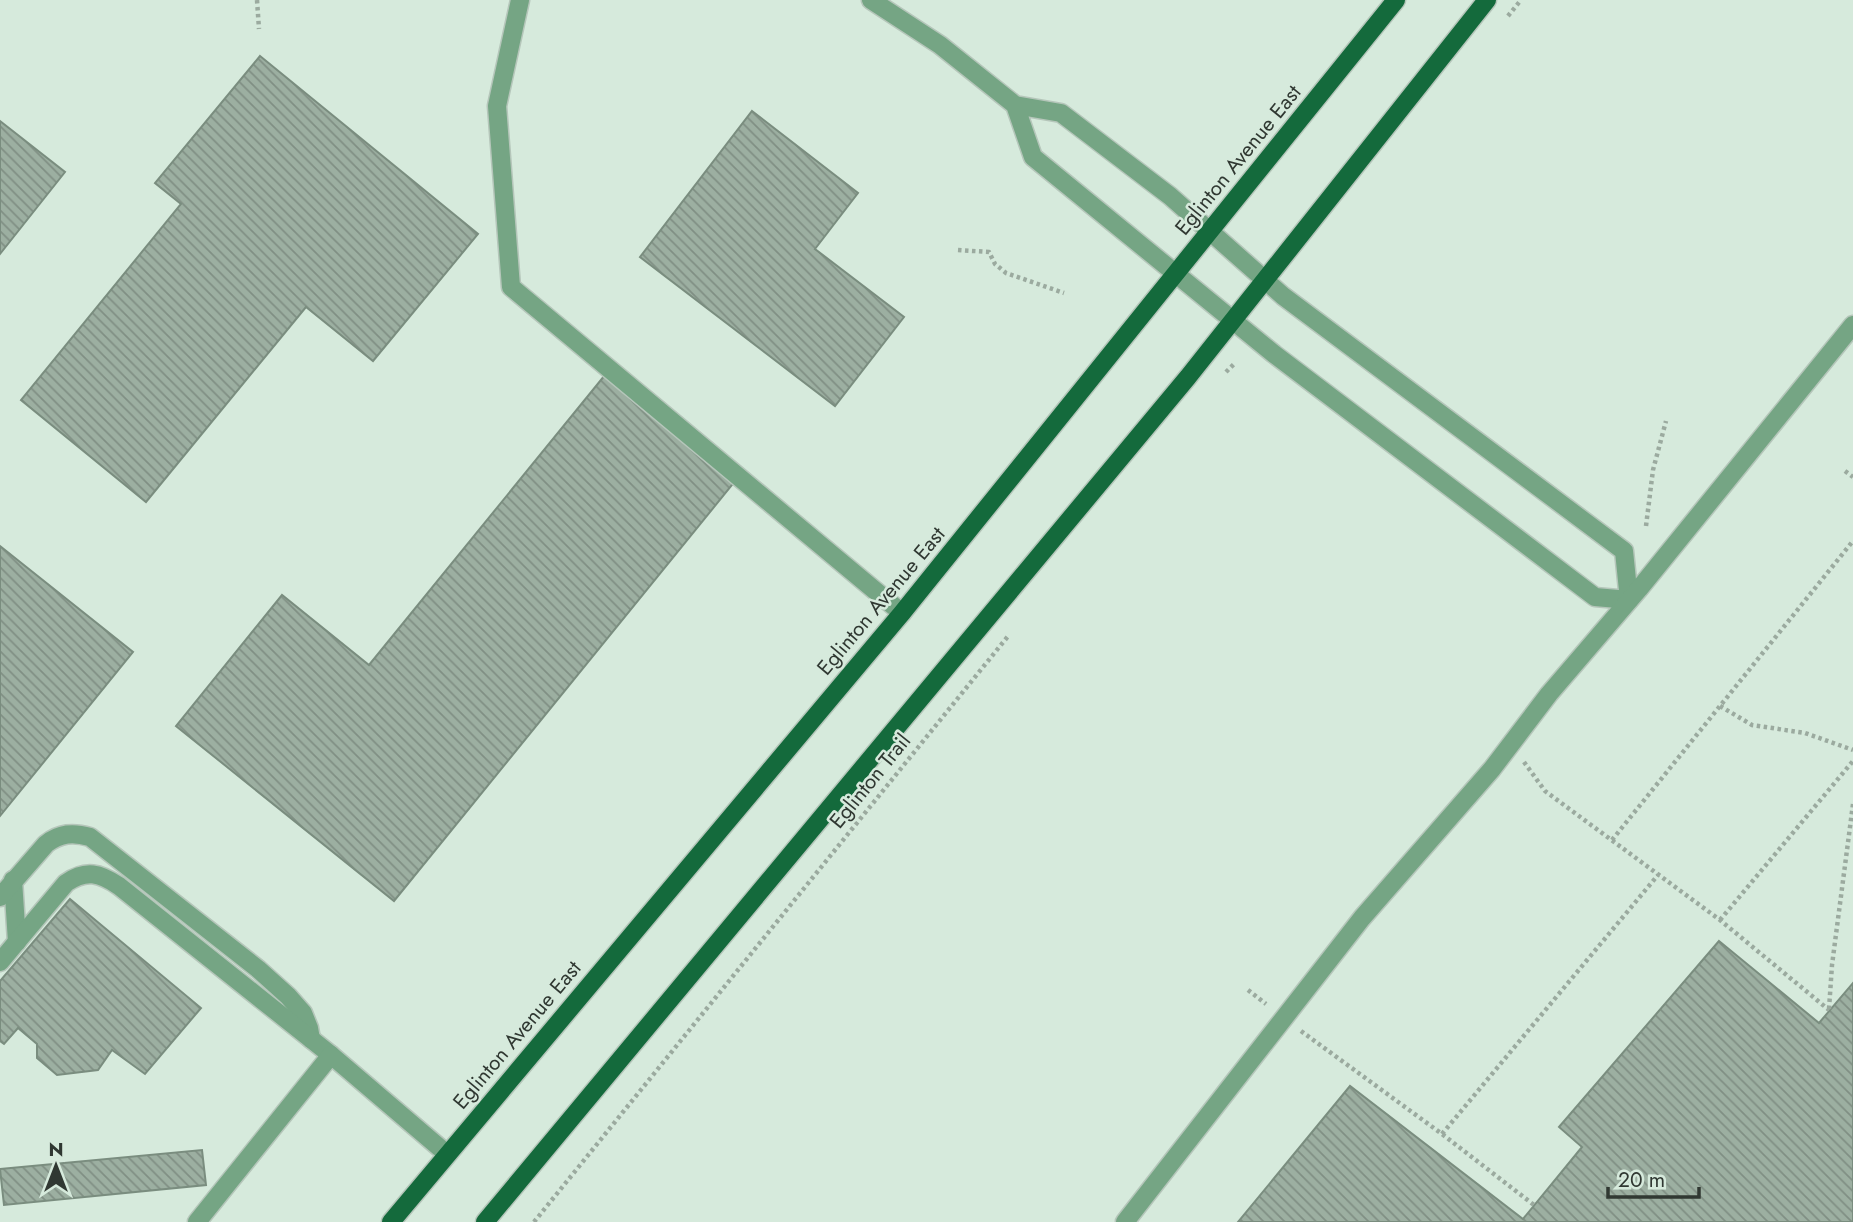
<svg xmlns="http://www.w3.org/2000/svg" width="1853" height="1222" font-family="Jost,sans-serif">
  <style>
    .building { fill: url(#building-back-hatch); stroke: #7a8d7f; stroke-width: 2 }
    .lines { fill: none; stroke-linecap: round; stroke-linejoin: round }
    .minor-casing { stroke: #b5c6ba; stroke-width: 21 }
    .major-casing { stroke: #b5c6ba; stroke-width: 21 }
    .path { stroke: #9baa9f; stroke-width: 4.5; stroke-dasharray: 3.5 3.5; stroke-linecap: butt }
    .minor { stroke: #75a584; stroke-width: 18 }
    .major { stroke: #146a3c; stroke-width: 18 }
    .labels { text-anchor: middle; stroke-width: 5; stroke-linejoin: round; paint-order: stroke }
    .street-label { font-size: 21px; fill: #303832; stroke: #d6eadc }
  </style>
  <defs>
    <pattern id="building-back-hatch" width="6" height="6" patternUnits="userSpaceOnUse" patternTransform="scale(1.75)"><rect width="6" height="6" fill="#9cafa1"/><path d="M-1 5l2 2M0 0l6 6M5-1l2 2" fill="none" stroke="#808f84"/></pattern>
  </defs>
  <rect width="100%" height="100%" fill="#d6eadc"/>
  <g class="building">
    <polygon points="260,56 478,234 373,361 306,307 146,502 21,400 181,204 155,183"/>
    <polygon points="752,111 858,193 815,249 904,317 835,406 640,257"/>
    <polygon points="0,121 65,172 0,254"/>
    <polygon points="605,375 736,480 394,901 176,726 282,595 369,665"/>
    <polygon points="0,546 133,652 0,816"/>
    <polygon points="70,899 201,1008 145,1074 112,1050 98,1070 57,1075 37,1058 37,1044 18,1028 4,1044 0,1041 0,981"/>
    <polygon points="1719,941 1819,1023 1853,983 1853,1222 1238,1222 1350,1086 1523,1219 1582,1147 1559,1127"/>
    <polygon points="202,1150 206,1185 4,1205 0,1169"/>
  </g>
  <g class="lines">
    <defs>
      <g id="minor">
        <polyline points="520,0 497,106 511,287 902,613"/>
        <polyline points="871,0 940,45 1015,105 1061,113 1170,196 1283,296 1624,551 1629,600 1595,597 1274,354 1033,157 1015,105"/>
        <polyline points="13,880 17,942"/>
        <path d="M0 897 46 844C60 833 73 832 90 837L258 969 288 996 303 1013 309 1028 311 1039"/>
        <path d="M0 962 66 883C86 869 100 873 119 886L331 1055"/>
        <polyline points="197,1222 331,1055 447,1154"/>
        <polyline points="1125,1222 1362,918 1492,769 1549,694 1639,589 1853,325"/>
      </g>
      <g id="major">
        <polyline points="391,1222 902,613 1396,0"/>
        <polyline points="485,1222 1188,377 1487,0"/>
      </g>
    </defs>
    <use href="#minor" class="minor-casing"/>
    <use href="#major" class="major-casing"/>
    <g class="path">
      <polyline points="257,0 259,29"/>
      <polyline points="1508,16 1521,0"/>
      <polyline points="958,250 989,252 995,264 1006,273 1064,293"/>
      <polyline points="1226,372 1234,364"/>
      <polyline points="1845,471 1853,477"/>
      <polyline points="1646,526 1653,470 1666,421"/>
      <polyline points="1720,706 1752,725 1805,733 1853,750"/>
      <polyline points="1524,762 1545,791 1720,920 1829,1010"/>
      <polyline points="1612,840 1853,541"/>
      <polyline points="1720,920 1853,761"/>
      <polyline points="1248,990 1266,1004"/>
      <polyline points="1829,1009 1832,965 1853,804"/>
      <polyline points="1301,1031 1442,1134 1534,1205"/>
      <polyline points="1442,1134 1658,875"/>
      <polyline points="534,1222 1009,635"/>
    </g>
    <use href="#minor" class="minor"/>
    <use href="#major" class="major"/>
  </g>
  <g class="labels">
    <g class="street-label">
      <text transform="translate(1238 160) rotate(-51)" y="7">Eglinton Avenue East</text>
      <text transform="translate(881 601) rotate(-50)" y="7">Eglinton Avenue East</text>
      <text transform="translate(870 781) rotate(-51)" y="7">Eglinton Trail</text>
      <text transform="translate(517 1035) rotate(-50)" y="7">Eglinton Avenue East</text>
    </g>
  </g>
  <g transform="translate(56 1166)" stroke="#d6eadc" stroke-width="5" paint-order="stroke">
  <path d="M0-5L12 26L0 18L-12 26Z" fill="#303832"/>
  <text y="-10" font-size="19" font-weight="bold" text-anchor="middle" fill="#303832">N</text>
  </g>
  <path d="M1608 1187v10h91v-10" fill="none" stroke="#303832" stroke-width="3.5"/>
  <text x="1618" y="1187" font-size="21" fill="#303832" stroke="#d6eadc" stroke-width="5" paint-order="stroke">20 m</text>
</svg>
